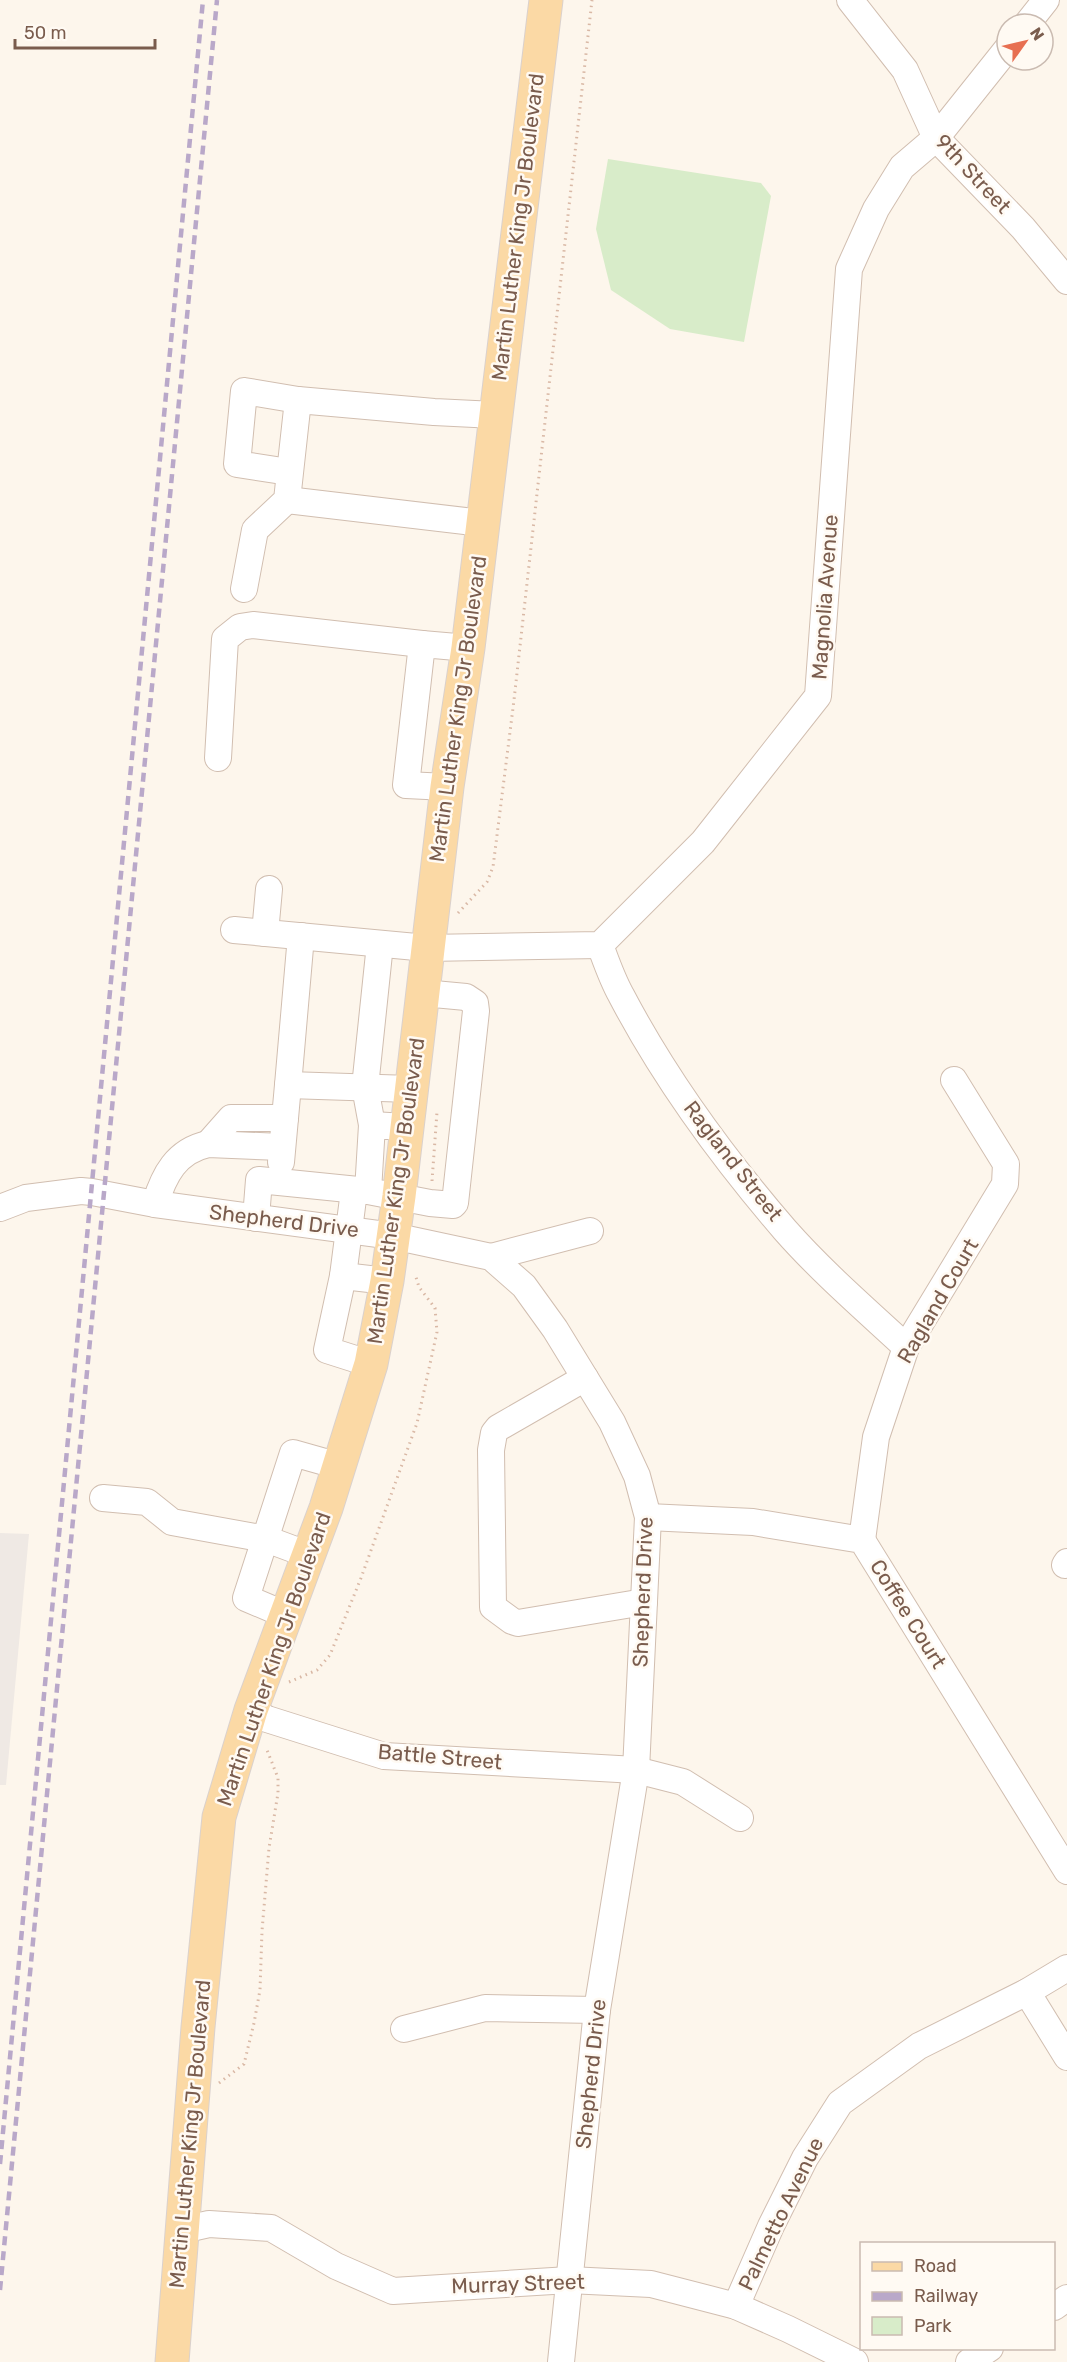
<svg xmlns="http://www.w3.org/2000/svg" width="1067" height="2362" font-family="Rubik,sans-serif">
  <style>
    .industrial { fill: #efe9e4 }
    .green { fill: #d8ecc9 }
    .lines { fill: none; stroke-linecap: round; stroke-linejoin: round }
    .minor-casing { stroke: #d1beb0; stroke-width: 28 }
    .major-casing { stroke: #dad1cd; stroke-width: 35 }
    .path { stroke: #d9b8a5; stroke-width: 3; stroke-dasharray: 1.5 4.5; stroke-linecap: butt }
    .minor { stroke: #fff; stroke-width: 26 }
    .major { stroke: #fbd9a5; stroke-width: 33 }
    .rail { stroke: #b9a8c9; stroke-width: 4.5; stroke-dasharray: 9 6; stroke-linecap: butt }
    .labels { text-anchor: middle; stroke-width: 5; stroke-linejoin: round; paint-order: stroke }
    .street-label { font-size: 21px; fill: #7a5c4d; stroke: #fffaf3 }
  </style>
  <rect width="100%" height="100%" fill="#fdf6ec"/>
  <polygon class="industrial" points="0,1533 29,1534 6,1785 0,1785"/>
  <polygon class="green" points="608,159 761,183 771,196 744,342 670,329 611,290 596,229"/>
  <g class="lines">
    <defs>
      <g id="minor">
        <polyline points="850,0 905,70 936,138 1023,228 1067,281"/>
        <polyline points="1027,24 1046,0"/>
        <polyline points="289,472 237,464 244,391 298,400"/>
        <polyline points="287,500 482,523"/>
        <polyline points="244,589 255,530 287,500 298,400 434,412 495,415"/>
        <polyline points="218,758 225,639 240,627 253,625 422,644"/>
        <polyline points="447,787 406,785 422,644 468,648"/>
        <polyline points="234,930 427,948 600,945 703,842 818,696 849,269 876,209 902,167 936,138 1007,49"/>
        <polyline points="265,933 269,889"/>
        <polyline points="301,936 288,1085 411,1089"/>
        <path d="M600 945C606 961 612 979 621 995 665 1079 723 1158 785 1230 822 1272 865 1309 906 1347"/>
        <polyline points="372,1125 365,1087 380,944"/>
        <polyline points="406,1127 372,1125 368,1191 430,1203 453,1205 455,1203 476,1011 475,1003 466,997 423,993"/>
        <polyline points="208,1144 231,1118 285,1118"/>
        <polyline points="281,1162 288,1085"/>
        <polyline points="354,1191 343,1276 327,1350 371,1364"/>
        <path d="M155 1204C164 1175 176 1151 208 1144L282 1147"/>
        <polyline points="0,1208 26,1198 81,1191 92,1192 155,1204 393,1236 491,1257 524,1286 555,1329 612,1422 637,1476 648,1517 636,1770 597,2010 561,2362"/>
        <polyline points="256,1218 259,1180 368,1191"/>
        <polyline points="491,1257 590,1231"/>
        <polyline points="343,1276 387,1281"/>
        <polyline points="585,1378 498,1428 494,1433 491,1450 493,1607 512,1621 518,1623 644,1602"/>
        <polyline points="103,1498 147,1502 172,1522 266,1539 309,1555"/>
        <polyline points="648,1517 753,1522 862,1540 1067,1871"/>
        <polyline points="862,1540 876,1437 906,1347 1005,1184 1006,1164 954,1080"/>
        <polyline points="1065,1565 1067,1562"/>
        <polyline points="286,1615 246,1598 293,1453 339,1466"/>
        <polyline points="251,1710 267,1719 384,1756 636,1770 683,1782 740,1818"/>
        <polyline points="1027,1992 1067,2057"/>
        <polyline points="404,2029 485,2008 597,2010"/>
        <polyline points="182,2230 209,2224 271,2228 336,2266 393,2291 569,2280 651,2284 736,2306 788,2329 855,2362"/>
        <polyline points="736,2306 771,2226 805,2158 840,2103 919,2046 1027,1992 1067,1968"/>
        <polyline points="1054,2307 1067,2298"/>
        <polyline points="969,2362 990,2348"/>
      </g>
      <polyline id="major" points="172,2362 198,2027 219,1817 251,1710 326,1508 371,1364 387,1281 399,1196 447,787 468,648 546,0"/>
    </defs>
    <use href="#minor" class="minor-casing"/>
    <use href="#major" class="major-casing"/>
    <g class="path">
      <polyline points="458,913 487,882 493,867 514,700 592,0"/>
      <polyline points="432,1181 437,1112"/>
      <polyline points="289,1682 317,1670 330,1655 361,1578 417,1423 437,1332 435,1308 419,1287 415,1274"/>
      <polyline points="219,2083 244,2064 254,2023 260,1990 262,1931 269,1848 278,1793 278,1778 267,1750"/>
    </g>
    <use href="#minor" class="minor"/>
    <use href="#major" class="major"/>
    <g class="rail">
      <polyline points="0,2164 203,0"/>
      <polyline points="0,2290 217,0"/>
    </g>
  </g>
  <g class="labels">
    <g class="street-label">
      <text transform="translate(973 174) rotate(47)" y="7">9th Street</text>
      <text transform="translate(518 227) rotate(-83)" y="7">Martin Luther King Jr Boulevard</text>
      <text transform="translate(825 597) rotate(-86)" y="7">Magnolia Avenue</text>
      <text transform="translate(458 709) rotate(-82)" y="7">Martin Luther King Jr Boulevard</text>
      <text transform="translate(733 1161) rotate(52)" y="7">Ragland Street</text>
      <text transform="translate(396 1191) rotate(-82)" y="7">Martin Luther King Jr Boulevard</text>
      <text transform="translate(284 1221) rotate(7)" y="7">Shepherd Drive</text>
      <text transform="translate(938 1301) rotate(-60)" y="7">Ragland Court</text>
      <text transform="translate(643 1592) rotate(-88)" y="7">Shepherd Drive</text>
      <text transform="translate(908 1614) rotate(58)" y="7">Coffee Court</text>
      <text transform="translate(274 1659) rotate(-71)" y="7">Martin Luther King Jr Boulevard</text>
      <text transform="translate(440 1757) rotate(5)" y="7">Battle Street</text>
      <text transform="translate(591 2074) rotate(-84)" y="7">Shepherd Drive</text>
      <text transform="translate(190 2134) rotate(-85)" y="7">Martin Luther King Jr Boulevard</text>
      <text transform="translate(781 2214) rotate(-64)" y="7">Palmetto Avenue</text>
      <text transform="translate(518 2284) rotate(-2)" y="7">Murray Street</text>
    </g>
  </g>
  <rect x="860" y="2242" width="195" height="108" fill="#fffaf3" stroke="#cabbb1" stroke-width="1.5"/>
  <rect x="872" y="2262" width="30" height="9" fill="#fbd9a5" stroke="#cabbb1" stroke-width="1.5"/>
  <text x="914" y="2272" font-size="18" fill="#7a5c4d">Road</text>
  <rect x="872" y="2292" width="30" height="9" fill="#b9a8c9" stroke="#cabbb1" stroke-width="1.5"/>
  <text x="914" y="2302" font-size="18" fill="#7a5c4d">Railway</text>
  <rect x="872" y="2317" width="30" height="18" fill="#d8ecc9" stroke="#cabbb1" stroke-width="1.5"/>
  <text x="914" y="2332" font-size="18" fill="#7a5c4d">Park</text>
  <g transform="translate(1025 42) rotate(56)"><circle r="28" fill="#fffaf3" stroke="#cabbb1" stroke-width="1.5"/>
  <path d="M0-4.5L10 22L0 15L-10 22Z" fill="#e76f51"/>
  <text y="-9" font-size="16" font-weight="bold" text-anchor="middle" fill="#7a5c4d">N</text>
  </g>
  <path d="M15 39v9h140v-9" fill="none" stroke="#7a5c4d" stroke-width="3"/>
  <text x="24" y="39" font-size="18" fill="#7a5c4d" stroke="#fffaf3" stroke-width="4.5" paint-order="stroke">50 m</text>
</svg>
